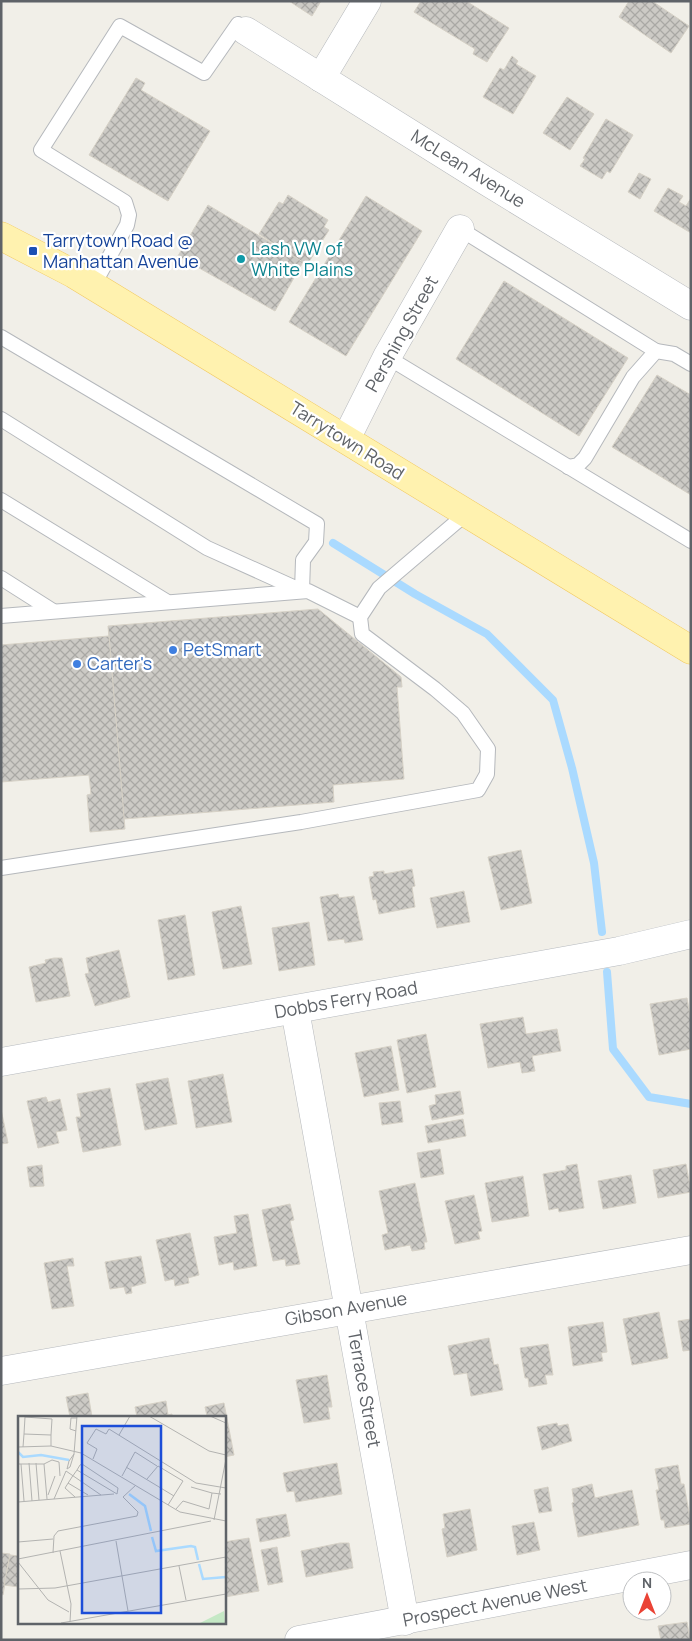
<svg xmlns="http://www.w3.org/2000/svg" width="692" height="1641" font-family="Manrope,sans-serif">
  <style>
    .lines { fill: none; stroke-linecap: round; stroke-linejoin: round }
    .stream { stroke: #aadaff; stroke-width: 8 }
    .building { fill: url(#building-cross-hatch); stroke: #d6d1c6 }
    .lane-casing { stroke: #b5b8bc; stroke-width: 16 }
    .street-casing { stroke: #b5b8bc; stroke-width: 29 }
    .secondary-casing { stroke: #b6babf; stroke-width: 29 }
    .primary-casing { stroke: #f2c960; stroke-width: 29 }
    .lane { stroke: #fff; stroke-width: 14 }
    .street { stroke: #fff; stroke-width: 28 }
    .secondary { stroke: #fff; stroke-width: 28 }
    .primary { stroke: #fff2af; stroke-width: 28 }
    .transit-dot { fill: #1a4fb4; stroke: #fff; stroke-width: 2 }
    .culture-dot { fill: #0f9aa8; stroke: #fff; stroke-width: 2 }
    .shop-dot { fill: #3f7fe0; stroke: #fff; stroke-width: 2 }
    .labels { text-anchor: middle; stroke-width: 4.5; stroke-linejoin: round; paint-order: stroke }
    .street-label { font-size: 18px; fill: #5f6368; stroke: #fff }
    .transit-label { font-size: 18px; fill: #164399; stroke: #fff; text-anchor: start }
    .culture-label { font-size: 18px; fill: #0d838f; stroke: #fff; text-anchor: start }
    .shop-label { font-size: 18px; fill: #366cbe; stroke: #fff; text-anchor: start }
    .inset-river { fill: none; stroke: #aadaff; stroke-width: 2.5 }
    .inset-road { fill: none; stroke: #b3b3b1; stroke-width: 1 }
    .view { fill: #1d4ed8; fill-opacity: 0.15; stroke: #1d4ed8; stroke-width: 2.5 }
    .inset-edge { fill: none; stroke: #5f6368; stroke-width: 2.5 }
  </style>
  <defs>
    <pattern id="building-cross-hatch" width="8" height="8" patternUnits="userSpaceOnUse" patternTransform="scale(1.25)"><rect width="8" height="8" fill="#cccac5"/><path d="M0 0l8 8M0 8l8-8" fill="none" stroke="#a9a8a4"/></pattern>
  </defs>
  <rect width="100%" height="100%" fill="#f1efe8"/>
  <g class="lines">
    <g class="stream">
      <polyline points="333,543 415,594 487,634 553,700 572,768 594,863 602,932"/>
      <polyline points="607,972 613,1049 649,1097 691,1104"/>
    </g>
  </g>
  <g class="building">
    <polygon points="289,1 321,1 312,16"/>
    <polygon points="421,1 466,1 509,28 487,62 473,54 475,49 414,12"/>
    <polygon points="629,1 652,1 689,26 671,53 619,17"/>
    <polygon points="512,56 518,61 516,64 536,76 513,114 483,97 500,68 504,70"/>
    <polygon points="136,78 145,83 141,90 210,131 168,201 89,155"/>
    <polygon points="567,97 594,114 570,150 543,133"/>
    <polygon points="606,119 633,135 610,173 607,171 602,179 580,166 585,159 583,158"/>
    <polygon points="639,173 651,179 640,199 628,192"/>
    <polygon points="668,188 683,196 679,202 686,206 691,198 691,233 654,211"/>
    <polygon points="288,195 328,220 324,227 329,230 307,265 259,234 279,202 283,204"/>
    <polygon points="366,196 422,231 346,356 289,322"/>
    <polygon points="208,205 303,262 275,311 178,256"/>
    <polygon points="504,281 628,358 579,436 456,359"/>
    <polygon points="657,375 691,395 691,495 612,447"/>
    <polygon points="318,609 401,677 402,687 397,687 404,779 333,785 334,802 124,819 108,626"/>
    <polygon points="109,636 125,829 90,832 87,795 91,794 89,775 1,782 1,645"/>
    <polygon points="521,850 532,903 501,910 488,857"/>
    <polygon points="412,869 415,886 412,887 415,907 379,914 376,899 373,900 369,877 374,876 373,872 384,871 384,874"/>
    <polygon points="464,891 470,922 437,928 430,898"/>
    <polygon points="338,894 339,898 354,896 363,940 345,943 344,939 328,941 320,897"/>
    <polygon points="241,906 252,964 223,969 212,912"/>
    <polygon points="185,915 195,975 168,980 158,920"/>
    <polygon points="309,922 315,965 279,971 272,928"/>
    <polygon points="119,950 130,997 95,1006 85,974 89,973 86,958"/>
    <polygon points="54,958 62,958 70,996 36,1002 29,967 46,963 45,960"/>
    <polygon points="687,998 691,1021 691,1049 659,1055 650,1004"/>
    <polygon points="523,1017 526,1034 557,1029 561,1051 532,1056 535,1071 522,1073 520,1062 488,1068 480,1024"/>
    <polygon points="426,1034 436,1087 407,1093 397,1040"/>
    <polygon points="391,1046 399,1090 364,1097 355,1053"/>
    <polygon points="223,1074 232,1122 196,1128 188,1081"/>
    <polygon points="168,1078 177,1124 145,1130 136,1084"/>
    <polygon points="110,1088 121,1145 83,1152 76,1117 81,1117 77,1094"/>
    <polygon points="460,1091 464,1114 432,1120 429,1106 436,1104 435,1095"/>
    <polygon points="46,1097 48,1102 60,1099 67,1130 56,1132 59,1143 38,1148 27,1101"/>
    <polygon points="400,1101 403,1122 382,1125 379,1103"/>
    <polygon points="1,1109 8,1143 1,1144"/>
    <polygon points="463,1119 466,1136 428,1143 425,1126"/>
    <polygon points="440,1149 444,1174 421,1178 417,1153"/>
    <polygon points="577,1164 584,1208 559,1212 558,1208 549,1210 543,1174 566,1170 566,1166"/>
    <polygon points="686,1164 691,1192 658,1198 653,1170"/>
    <polygon points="42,1165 44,1186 30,1187 27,1167"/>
    <polygon points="631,1175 636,1203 603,1209 598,1181"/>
    <polygon points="523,1176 529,1216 492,1222 485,1183"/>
    <polygon points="415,1183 427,1242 424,1242 425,1249 412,1251 410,1245 385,1250 382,1235 388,1233 379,1191"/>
    <polygon points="474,1195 482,1231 478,1232 480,1239 455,1244 445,1201"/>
    <polygon points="290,1204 294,1220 290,1221 300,1264 286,1266 285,1259 273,1261 262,1210"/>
    <polygon points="248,1214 257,1266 234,1270 233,1262 219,1265 214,1237 237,1233 234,1216"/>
    <polygon points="190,1233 199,1275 188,1278 189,1283 175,1286 174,1279 165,1281 156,1240"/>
    <polygon points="141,1256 146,1283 131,1287 132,1293 126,1294 124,1287 110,1289 105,1262"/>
    <polygon points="73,1258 74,1266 67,1266 74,1306 52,1309 44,1263"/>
    <polygon points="659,1312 668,1358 632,1365 623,1319"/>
    <polygon points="691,1319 691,1350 683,1351 678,1321"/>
    <polygon points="603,1322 607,1352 601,1353 603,1361 573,1366 568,1327"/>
    <polygon points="489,1338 494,1365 498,1364 503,1390 471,1396 467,1373 454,1375 448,1346"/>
    <polygon points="548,1344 553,1375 545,1375 547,1384 529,1387 528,1378 525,1378 520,1348"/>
    <polygon points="327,1375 332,1407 328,1407 330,1419 304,1423 296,1380"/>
    <polygon points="88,1393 92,1417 70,1417 66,1397"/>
    <polygon points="166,1401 168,1415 172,1414 172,1417 137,1417 135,1407"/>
    <polygon points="224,1403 234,1455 224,1457 224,1417 201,1417 207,1416 205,1407"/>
    <polygon points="557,1423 558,1426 568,1424 572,1441 542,1450 537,1427"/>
    <polygon points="337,1463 342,1494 296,1502 294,1491 287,1492 283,1473"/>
    <polygon points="678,1465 681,1484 684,1484 691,1524 665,1528 664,1520 661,1520 656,1490 659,1490 655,1469"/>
    <polygon points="592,1484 595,1498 632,1490 639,1525 578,1537 572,1503 574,1502 572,1489"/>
    <polygon points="548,1487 552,1511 539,1513 534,1490"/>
    <polygon points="470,1509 477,1550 447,1557 442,1529 445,1528 443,1514"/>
    <polygon points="286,1514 290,1536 260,1542 256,1519"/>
    <polygon points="534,1522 540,1550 517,1555 512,1526"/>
    <polygon points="249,1538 259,1591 225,1597 224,1542"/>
    <polygon points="340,1543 349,1543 353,1568 306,1577 301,1551"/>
    <polygon points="277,1547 283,1582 268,1585 261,1550"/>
    <polygon points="1,1553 10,1554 3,1595 1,1594"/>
    <polygon points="10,1555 19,1556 19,1587 4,1585"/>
    <polygon points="687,1622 690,1640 661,1640 658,1626"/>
  </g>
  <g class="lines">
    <defs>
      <g id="lane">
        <polyline points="460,229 656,351"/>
        <polyline points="93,286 127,225 129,215 125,202 41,150 120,26 204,73 238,24 245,30"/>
        <polyline points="1,337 317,524 316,542 303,560 302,591 207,548 1,419"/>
        <polyline points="387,357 691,541"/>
        <polyline points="568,467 578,465 585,458 633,377 656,351 674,354 691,364"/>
        <polyline points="1,500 166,601"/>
        <polyline points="1,578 53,611"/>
        <polyline points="1,616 308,591 360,617"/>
        <polyline points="1,868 301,822 478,790 487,774 488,749 463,713 435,689 362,634 360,617 379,588 467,513"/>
      </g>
      <g id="street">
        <polyline points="246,31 486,181 691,306"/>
        <polyline points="321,78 367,1"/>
        <polyline points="346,439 387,357 460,229"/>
        <polyline points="295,1010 405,1621"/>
        <polyline points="1,1371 691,1250"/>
        <polyline points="299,1640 691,1565"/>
      </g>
      <polyline id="secondary" points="1,1062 619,951 691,934"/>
      <polyline id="primary" points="1,236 74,274 691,650"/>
    </defs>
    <use href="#lane" class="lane-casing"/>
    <use href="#street" class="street-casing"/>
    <use href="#secondary" class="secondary-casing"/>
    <use href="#primary" class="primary-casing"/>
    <use href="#lane" class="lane"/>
    <use href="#street" class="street"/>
    <use href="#secondary" class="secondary"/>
    <use href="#primary" class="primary"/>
  </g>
  <rect class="transit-dot" x="28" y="246" width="10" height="10" rx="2.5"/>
  <circle class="culture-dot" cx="241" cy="259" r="5"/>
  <g class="shop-dot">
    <circle cx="173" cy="650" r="5"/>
    <circle cx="77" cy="664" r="5"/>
  </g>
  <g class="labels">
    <g class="street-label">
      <text transform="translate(468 169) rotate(32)" y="6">McLean Avenue</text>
      <text transform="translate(402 334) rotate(-61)" y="6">Pershing Street</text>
      <text transform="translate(347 441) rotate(32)" y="6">Tarrytown Road</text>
      <text transform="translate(346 1000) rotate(-10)" y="6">Dobbs Ferry Road</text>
      <text transform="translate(346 1309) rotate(-10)" y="6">Gibson Avenue</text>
      <text transform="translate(364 1389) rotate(80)" y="6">Terrace Street</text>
      <text transform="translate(495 1603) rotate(-11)" y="6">Prospect Avenue West</text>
    </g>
    <g class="transit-label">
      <text x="43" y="247">Tarrytown Road @<tspan x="43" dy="21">Manhattan Avenue</tspan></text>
    </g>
    <g class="culture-label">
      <text x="251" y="255">Lash VW of<tspan x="251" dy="21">White Plains</tspan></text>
    </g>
    <g class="shop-label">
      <text x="183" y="656">PetSmart</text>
      <text x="87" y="670">Carter's</text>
    </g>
  </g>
  <g transform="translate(18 1416)">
    <rect width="208" height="208" fill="#f1efe8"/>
    <path d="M206 195 207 207H182Z" fill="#c5e8c5"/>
    <path class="inset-river" d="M0 36 5 41 23 39 51 44M111 78 127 90 133 115M134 121 138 135 173 130 177 131 180 144M181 148 185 163 208 161"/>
    <path class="inset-road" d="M131 0 191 35 208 39M192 0 208 7M58 15 52 13 53 2H59M6 18 7 1 34 3 33 19M101 19 112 0M0 31 33 30 63 37 162 96 208 105M5 31 6 18 33 19V30M56 38 59 0M56 38 52 51 49 53 51 45ZM75 43 79 33 69 27 78 13 88 18 91 13 178 67 208 72M11 47 14 85M18 47 21 84M0 48H26L29 83M3 48 6 85M26 48 34 44 41 46 42 60M108 51 156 80M48 55 83 79M104 60 117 36 139 50M129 63 140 50 165 65 150 89M50 67 70 79M173 71 194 77M30 79 37 60M57 81 47 72 54 61 59 54 62 49 64 48 100 72 99 78 59 54M36 83 48 55M0 86 96 78M158 93 165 85 191 93 194 77 203 78M196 104 208 43M98 125 110 195M0 126 35 123M42 135 53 188 52 206M35 137 36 120 40 115 119 100 120 96 105 81 118 69M0 143 193 105M0 146 30 184 51 196M161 150 168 184M0 173 37 172 208 141M43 207 208 178"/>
    <path class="view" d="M64 10H143V197H64Z"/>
    <rect width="208" height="208" class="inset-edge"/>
  </g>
  <rect width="692" height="1641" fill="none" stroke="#5f6368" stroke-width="5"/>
  <g transform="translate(647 1596)"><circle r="24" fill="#ffffff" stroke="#bfc1c3"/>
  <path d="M0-4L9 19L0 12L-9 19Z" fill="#ea4335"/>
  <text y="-8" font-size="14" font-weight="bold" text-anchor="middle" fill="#5f6368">N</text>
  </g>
</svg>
